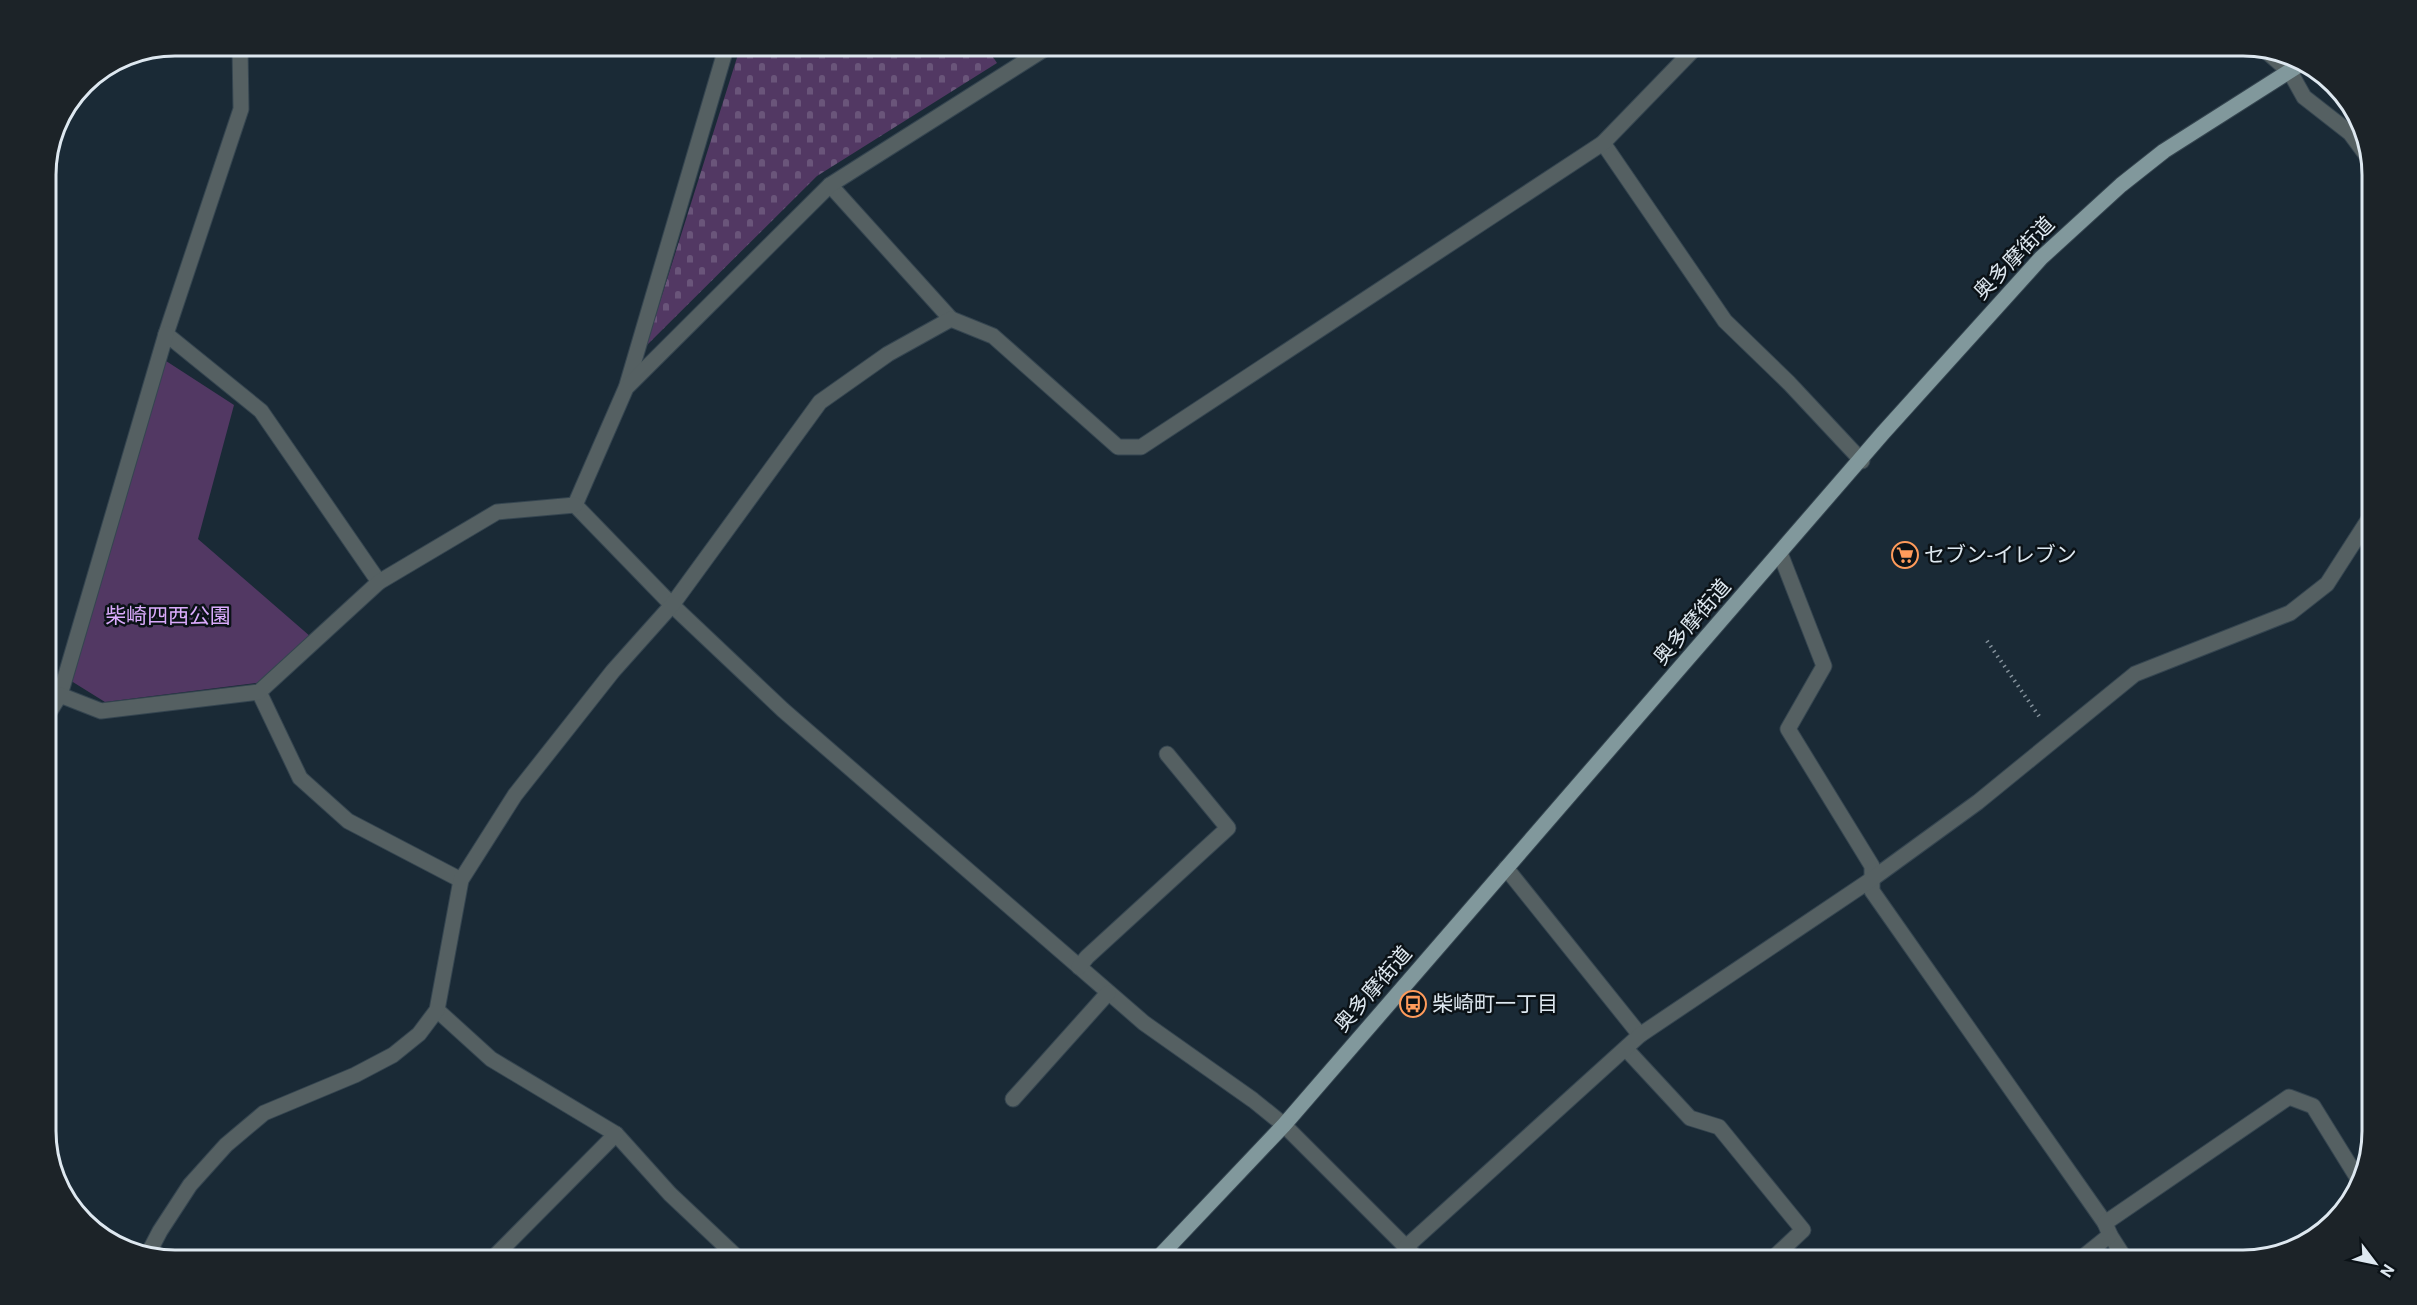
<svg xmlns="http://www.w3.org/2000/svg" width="2417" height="1305" font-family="Roboto,'Noto Sans JP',sans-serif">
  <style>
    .green { fill: #523863 }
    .cemetery { fill: url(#cemetery-stones) }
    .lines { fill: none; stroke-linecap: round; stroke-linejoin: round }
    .minor-casing { stroke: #354550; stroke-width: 17 }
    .major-casing { stroke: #354550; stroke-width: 17 }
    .path { stroke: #84919b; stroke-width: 4; stroke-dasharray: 1.5 4.5; stroke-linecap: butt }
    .minor { stroke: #556062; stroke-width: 15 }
    .major { stroke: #81989c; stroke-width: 15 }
    .labels { text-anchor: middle; stroke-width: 5; stroke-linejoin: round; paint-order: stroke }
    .street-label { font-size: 21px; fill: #dee8f0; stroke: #0b1217 }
    .poi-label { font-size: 21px; fill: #dee8f0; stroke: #0b1217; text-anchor: start }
    .park-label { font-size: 21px; fill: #daabfc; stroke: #0b1217 }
    .rim { fill: none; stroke: #dee8f0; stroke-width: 3 }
  </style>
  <defs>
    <pattern id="cemetery-stones" width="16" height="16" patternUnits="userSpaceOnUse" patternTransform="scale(1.5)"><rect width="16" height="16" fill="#523863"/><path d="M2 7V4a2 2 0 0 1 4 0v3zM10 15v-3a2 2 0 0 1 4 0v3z" fill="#6a557a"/></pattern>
  </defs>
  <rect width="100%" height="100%" fill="#1a2a36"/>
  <polygon class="green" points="163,359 234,405 198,539 311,637 264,682 105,702 68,679"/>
  <polygon class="cemetery" points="741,45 985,45 997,63 817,176 646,346"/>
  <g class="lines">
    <defs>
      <g id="minor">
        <polyline points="184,45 240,48"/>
        <polyline points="243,45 240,48 241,109 166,334 261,411 379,582"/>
        <polyline points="2266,51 2290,72 2304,97 2350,133 2370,160"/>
        <polyline points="1603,143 1725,321 1789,383 1862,461"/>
        <polyline points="830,185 951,319"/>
        <polyline points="627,385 727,45"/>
        <polyline points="575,505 672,605 783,710 1144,1023 1253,1100 1284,1125 1419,1260"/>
        <polyline points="575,505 626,388 830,185 1051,45"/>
        <polyline points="1780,553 1824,666 1788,729 1872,866 1872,891 2105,1223"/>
        <polyline points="45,686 60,695 166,334"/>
        <polyline points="259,692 300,778 348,821 461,880"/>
        <polyline points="45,719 60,695 101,711 259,692 379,582 497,512 575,505"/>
        <polyline points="1506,868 1640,1035"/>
        <polyline points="1079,967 1087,957 1228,828 1167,754"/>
        <polyline points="437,1010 491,1059 616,1134 670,1194 740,1260"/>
        <polyline points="1626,1049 1690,1118 1719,1127 1803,1230 1771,1260"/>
        <polyline points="1013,1099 1108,993"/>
        <polyline points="2110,1235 2126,1260"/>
        <polyline points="1406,1247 1640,1035 1872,879 1978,802 2135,674 2290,613 2327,584 2372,514"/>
        <polyline points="148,1254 160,1231 190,1185 226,1145 264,1113 355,1075 393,1055 419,1034 437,1010 461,880 515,795 613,671 672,605 820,402 888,354 951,319 993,336 1118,447 1141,447 1603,143 1698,45"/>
        <polyline points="491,1260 616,1134"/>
        <polyline points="2079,1260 2110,1235 2105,1223 2289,1097 2313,1106 2360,1182"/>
      </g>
      <polyline id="major" points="1156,1260 1284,1125 1883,433 2041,258 2121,185 2164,151 2304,62"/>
    </defs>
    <use href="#minor" class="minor-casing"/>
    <use href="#major" class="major-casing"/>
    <polyline class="path" points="1987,641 2041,719"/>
    <use href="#minor" class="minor"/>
    <use href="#major" class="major"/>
  </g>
  <defs>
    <symbol id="supermarket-ring" viewBox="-11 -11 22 22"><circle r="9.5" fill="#0b1217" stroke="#ff9b5b" stroke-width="1.5"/><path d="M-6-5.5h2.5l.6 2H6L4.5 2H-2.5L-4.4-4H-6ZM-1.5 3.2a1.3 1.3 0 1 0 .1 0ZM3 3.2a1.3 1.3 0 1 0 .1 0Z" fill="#ff9b5b"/></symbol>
    <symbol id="bus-ring" viewBox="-11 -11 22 22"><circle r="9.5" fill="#0b1217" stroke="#ff9b5b" stroke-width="1.5"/><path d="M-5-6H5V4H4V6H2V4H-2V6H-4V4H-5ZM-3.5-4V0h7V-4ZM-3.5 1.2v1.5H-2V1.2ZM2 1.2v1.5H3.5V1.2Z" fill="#ff9b5b"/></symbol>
  </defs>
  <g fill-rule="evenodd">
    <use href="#supermarket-ring" x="1890" y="540" width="30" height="30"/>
    <use href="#bus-ring" x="1398" y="989" width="30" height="30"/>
  </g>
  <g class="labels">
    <g class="street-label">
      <text transform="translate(2014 258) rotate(-46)" y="7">奥多摩街道</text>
      <text transform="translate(1692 622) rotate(-49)" y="7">奥多摩街道</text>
      <text transform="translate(1373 989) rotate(-49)" y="7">奥多摩街道</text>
    </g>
    <g class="poi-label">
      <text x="1924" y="562">セブン-イレブン</text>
      <text x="1432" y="1011">柴崎町一丁目</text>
    </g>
    <g class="park-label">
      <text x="168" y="623">柴崎四西公園</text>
    </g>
  </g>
  <path d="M0 0H2417V1305H0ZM175 56H2243A119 119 0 0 1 2362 175V1131A119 119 0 0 1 2243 1250H175A119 119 0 0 1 56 1131V175A119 119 0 0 1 175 56Z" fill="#1c2328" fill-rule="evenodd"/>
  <path class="rim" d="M175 56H2243A119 119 0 0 1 2362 175V1131A119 119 0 0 1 2243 1250H175A119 119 0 0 1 56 1131V175A119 119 0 0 1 175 56Z"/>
  <g transform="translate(2375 1263) rotate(122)" stroke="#0b1217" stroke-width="4.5" paint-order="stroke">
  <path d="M0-4.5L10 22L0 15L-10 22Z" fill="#dee8f0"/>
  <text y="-9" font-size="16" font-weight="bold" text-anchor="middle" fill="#dee8f0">N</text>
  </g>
</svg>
